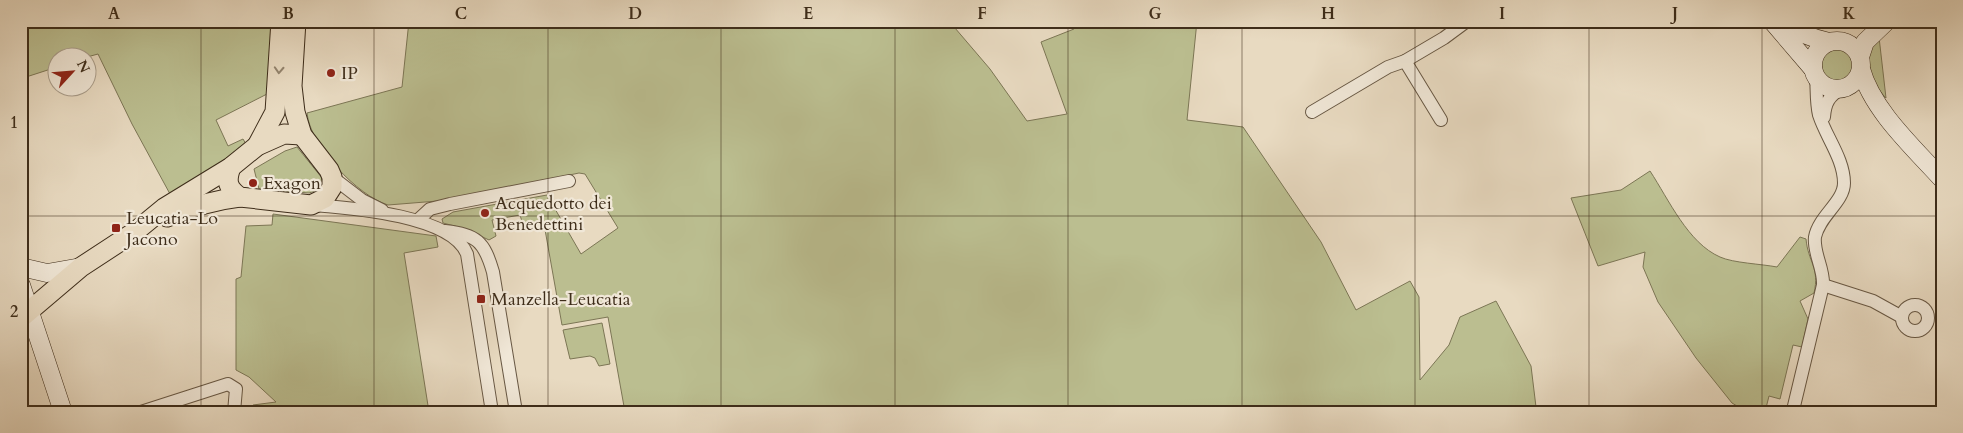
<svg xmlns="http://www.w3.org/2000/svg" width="1963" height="433" font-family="Cardo,serif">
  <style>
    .green { fill: #bbbe90; stroke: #7c7655 }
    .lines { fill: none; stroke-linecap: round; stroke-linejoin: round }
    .street-casing { stroke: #685844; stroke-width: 14 }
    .secondary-casing { stroke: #3e2d1a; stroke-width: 19 }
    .primary-casing { stroke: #3e2d1a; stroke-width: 21 }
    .street { stroke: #f0e7d7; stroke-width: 12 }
    .secondary { stroke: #f0e7d7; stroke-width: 18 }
    .primary { stroke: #e8dac1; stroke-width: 19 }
    .oneway { stroke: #93846e }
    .grid { fill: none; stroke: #3e2d1a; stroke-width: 1; stroke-opacity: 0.55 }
    .poi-dot { fill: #8f2418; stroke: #f0e7d7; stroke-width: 2 }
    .labels { text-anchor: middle; stroke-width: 4.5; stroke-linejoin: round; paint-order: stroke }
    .poi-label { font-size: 18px; fill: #3e2d1a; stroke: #f0e7d7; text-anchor: start }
    .neatline { fill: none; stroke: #3e2d1a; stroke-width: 2 }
    .grid-label { font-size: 16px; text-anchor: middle; font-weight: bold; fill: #3e2d1a }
  </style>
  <rect width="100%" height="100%" fill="#e8dac1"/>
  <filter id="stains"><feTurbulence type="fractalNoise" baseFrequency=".004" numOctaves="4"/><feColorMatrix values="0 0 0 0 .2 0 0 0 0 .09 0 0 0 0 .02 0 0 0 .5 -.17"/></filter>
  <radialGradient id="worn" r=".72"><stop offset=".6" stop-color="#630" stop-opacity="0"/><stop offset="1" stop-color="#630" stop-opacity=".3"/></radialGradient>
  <g class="green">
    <polygon points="21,21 272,21 269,93 216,120 228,146 243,139 246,144 236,153 170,194 132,124 98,54 87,57 58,58 57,67 23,78 21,74"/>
    <path d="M409 21H949L990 69 1027 121 1067 114 1041 42 1074 29 1078 21H1197L1187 120 1243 127 1321 242 1356 310 1410 281 1419 297 1420 380 1449 345 1460 317 1496 301 1531 366 1536 407 1519 412H625L608 317 562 325 544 224 524 228 520 215 492 220 496 236 489 240 466 229 443 223 442 219 453 212 547 195 581 254 618 228 585 174 579 173 450 200 388 205C358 196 310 146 307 113L402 87Z"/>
    <path d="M1879 37 1886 98C1875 87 1863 65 1869 50 1871 45 1876 41 1879 37Z"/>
    <circle cx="1838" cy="66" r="17"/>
    <polygon points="297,147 322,178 318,190 309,193 259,189 254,169 285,151"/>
    <path d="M1650 171C1669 200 1688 243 1720 257 1733 263 1762 264 1777 267L1800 237 1806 239C1808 262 1820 268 1814 293L1800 301 1808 319 1802 347 1793 345 1780 399 1769 396 1765 412H1747L1732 403 1696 358 1658 302 1643 267 1645 252 1598 266 1571 198 1621 190Z"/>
    <polygon points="273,214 436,236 438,247 404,253 429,412 252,412 253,405 276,402 249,377 236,370 236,279 241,277 246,226 272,225"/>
    <polygon points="602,323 610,364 599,366 595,358 590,356 570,359 563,330"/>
  </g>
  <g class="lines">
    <defs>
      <g id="street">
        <polyline points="1405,61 1441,120"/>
        <polyline points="1312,112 1388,67 1405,61 1444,38 1467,21"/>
        <path d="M1824 117C1825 103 1829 96 1841 89"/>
        <polyline points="332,177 362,200 382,210"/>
        <path d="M313 205C351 208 451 215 467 254L492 412"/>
        <polyline points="418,220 430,209 450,204 569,181"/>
        <path d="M445 231C477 235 484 241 493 272L516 412"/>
        <polyline points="1823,285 1873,301 1902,317"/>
        <circle cx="1915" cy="318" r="13"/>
        <path d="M1794 406 1823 285C1824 268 1813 253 1815 237 1819 216 1844 202 1844 183 1844 159 1826 137 1819 115 1816 103 1817 88 1816 76"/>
        <polyline points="141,412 228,384 236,389 234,412"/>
      </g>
      <g id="secondary">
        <polyline points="1772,21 1813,69"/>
        <path d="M1781 21C1795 32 1812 38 1829 42"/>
        <circle cx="1837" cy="65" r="24"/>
        <polyline points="1860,57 1865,42 1887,21"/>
        <path d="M1861 69C1872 110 1914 148 1942 179"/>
        <polyline points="21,267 47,273 81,267"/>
        <polyline points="21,285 63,412"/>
      </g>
      <g id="primary">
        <polyline points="257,146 275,112 281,21"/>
        <path d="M231 167C226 181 227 188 240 197L311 205 325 198 332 187V177L329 170 302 135 295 112 292 86 296 21"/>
        <path d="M167 217C191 207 214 200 240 197"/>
        <polyline points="21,318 81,267 136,231 164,208 231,167 257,146 284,134 302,135"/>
      </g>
    </defs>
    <use href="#street" class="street-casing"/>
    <use href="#secondary" class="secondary-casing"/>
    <use href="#primary" class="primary-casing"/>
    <use href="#street" class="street"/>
    <use href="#secondary" class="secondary"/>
    <use href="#primary" class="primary"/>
  </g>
  <defs><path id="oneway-chevron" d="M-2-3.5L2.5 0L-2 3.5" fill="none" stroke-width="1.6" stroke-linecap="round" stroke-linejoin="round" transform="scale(1.25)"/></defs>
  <use class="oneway" href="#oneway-chevron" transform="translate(279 70) rotate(93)"/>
  <path class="grid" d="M201 21V412M374 21V412M548 21V412M721 21V412M895 21V412M1068 21V412M1242 21V412M1415 21V412M1589 21V412M1762 21V412M21 216H1942"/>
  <g class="poi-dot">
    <circle cx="331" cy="73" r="5"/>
    <circle cx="253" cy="183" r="5"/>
    <circle cx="485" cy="213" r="5"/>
    <rect x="111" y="223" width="10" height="10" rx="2.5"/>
    <rect x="476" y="294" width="10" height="10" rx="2.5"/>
  </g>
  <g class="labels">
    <g class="poi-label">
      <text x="341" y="79">IP</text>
      <text x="263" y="189">Exagon</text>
      <text x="495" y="209">Acquedotto dei<tspan x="495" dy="21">Benedettini</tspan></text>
      <text x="126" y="224">Leucatia-Lo<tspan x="126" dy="21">Jacono</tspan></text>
      <text x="491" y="305">Manzella-Leucatia</text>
    </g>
  </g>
  <rect width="1963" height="433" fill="none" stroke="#e8dac1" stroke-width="55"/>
  <g transform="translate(72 72) rotate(64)"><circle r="24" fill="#f0e7d7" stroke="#a99d8b"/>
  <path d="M0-4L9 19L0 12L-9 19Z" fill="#8f2418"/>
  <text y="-8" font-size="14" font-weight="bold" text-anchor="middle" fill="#3e2d1a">N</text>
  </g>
  <rect x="28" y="28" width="1908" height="378" class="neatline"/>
  <g class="grid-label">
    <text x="114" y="19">A</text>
    <text x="288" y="19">B</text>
    <text x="461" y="19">C</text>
    <text x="635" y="19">D</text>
    <text x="808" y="19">E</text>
    <text x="982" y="19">F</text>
    <text x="1155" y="19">G</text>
    <text x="1328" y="19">H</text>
    <text x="1502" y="19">I</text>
    <text x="1675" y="19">J</text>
    <text x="1849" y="19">K</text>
    <text x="14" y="128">1</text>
    <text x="14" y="317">2</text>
  </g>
  <rect width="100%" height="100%" filter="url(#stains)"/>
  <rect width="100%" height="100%" fill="url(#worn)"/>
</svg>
